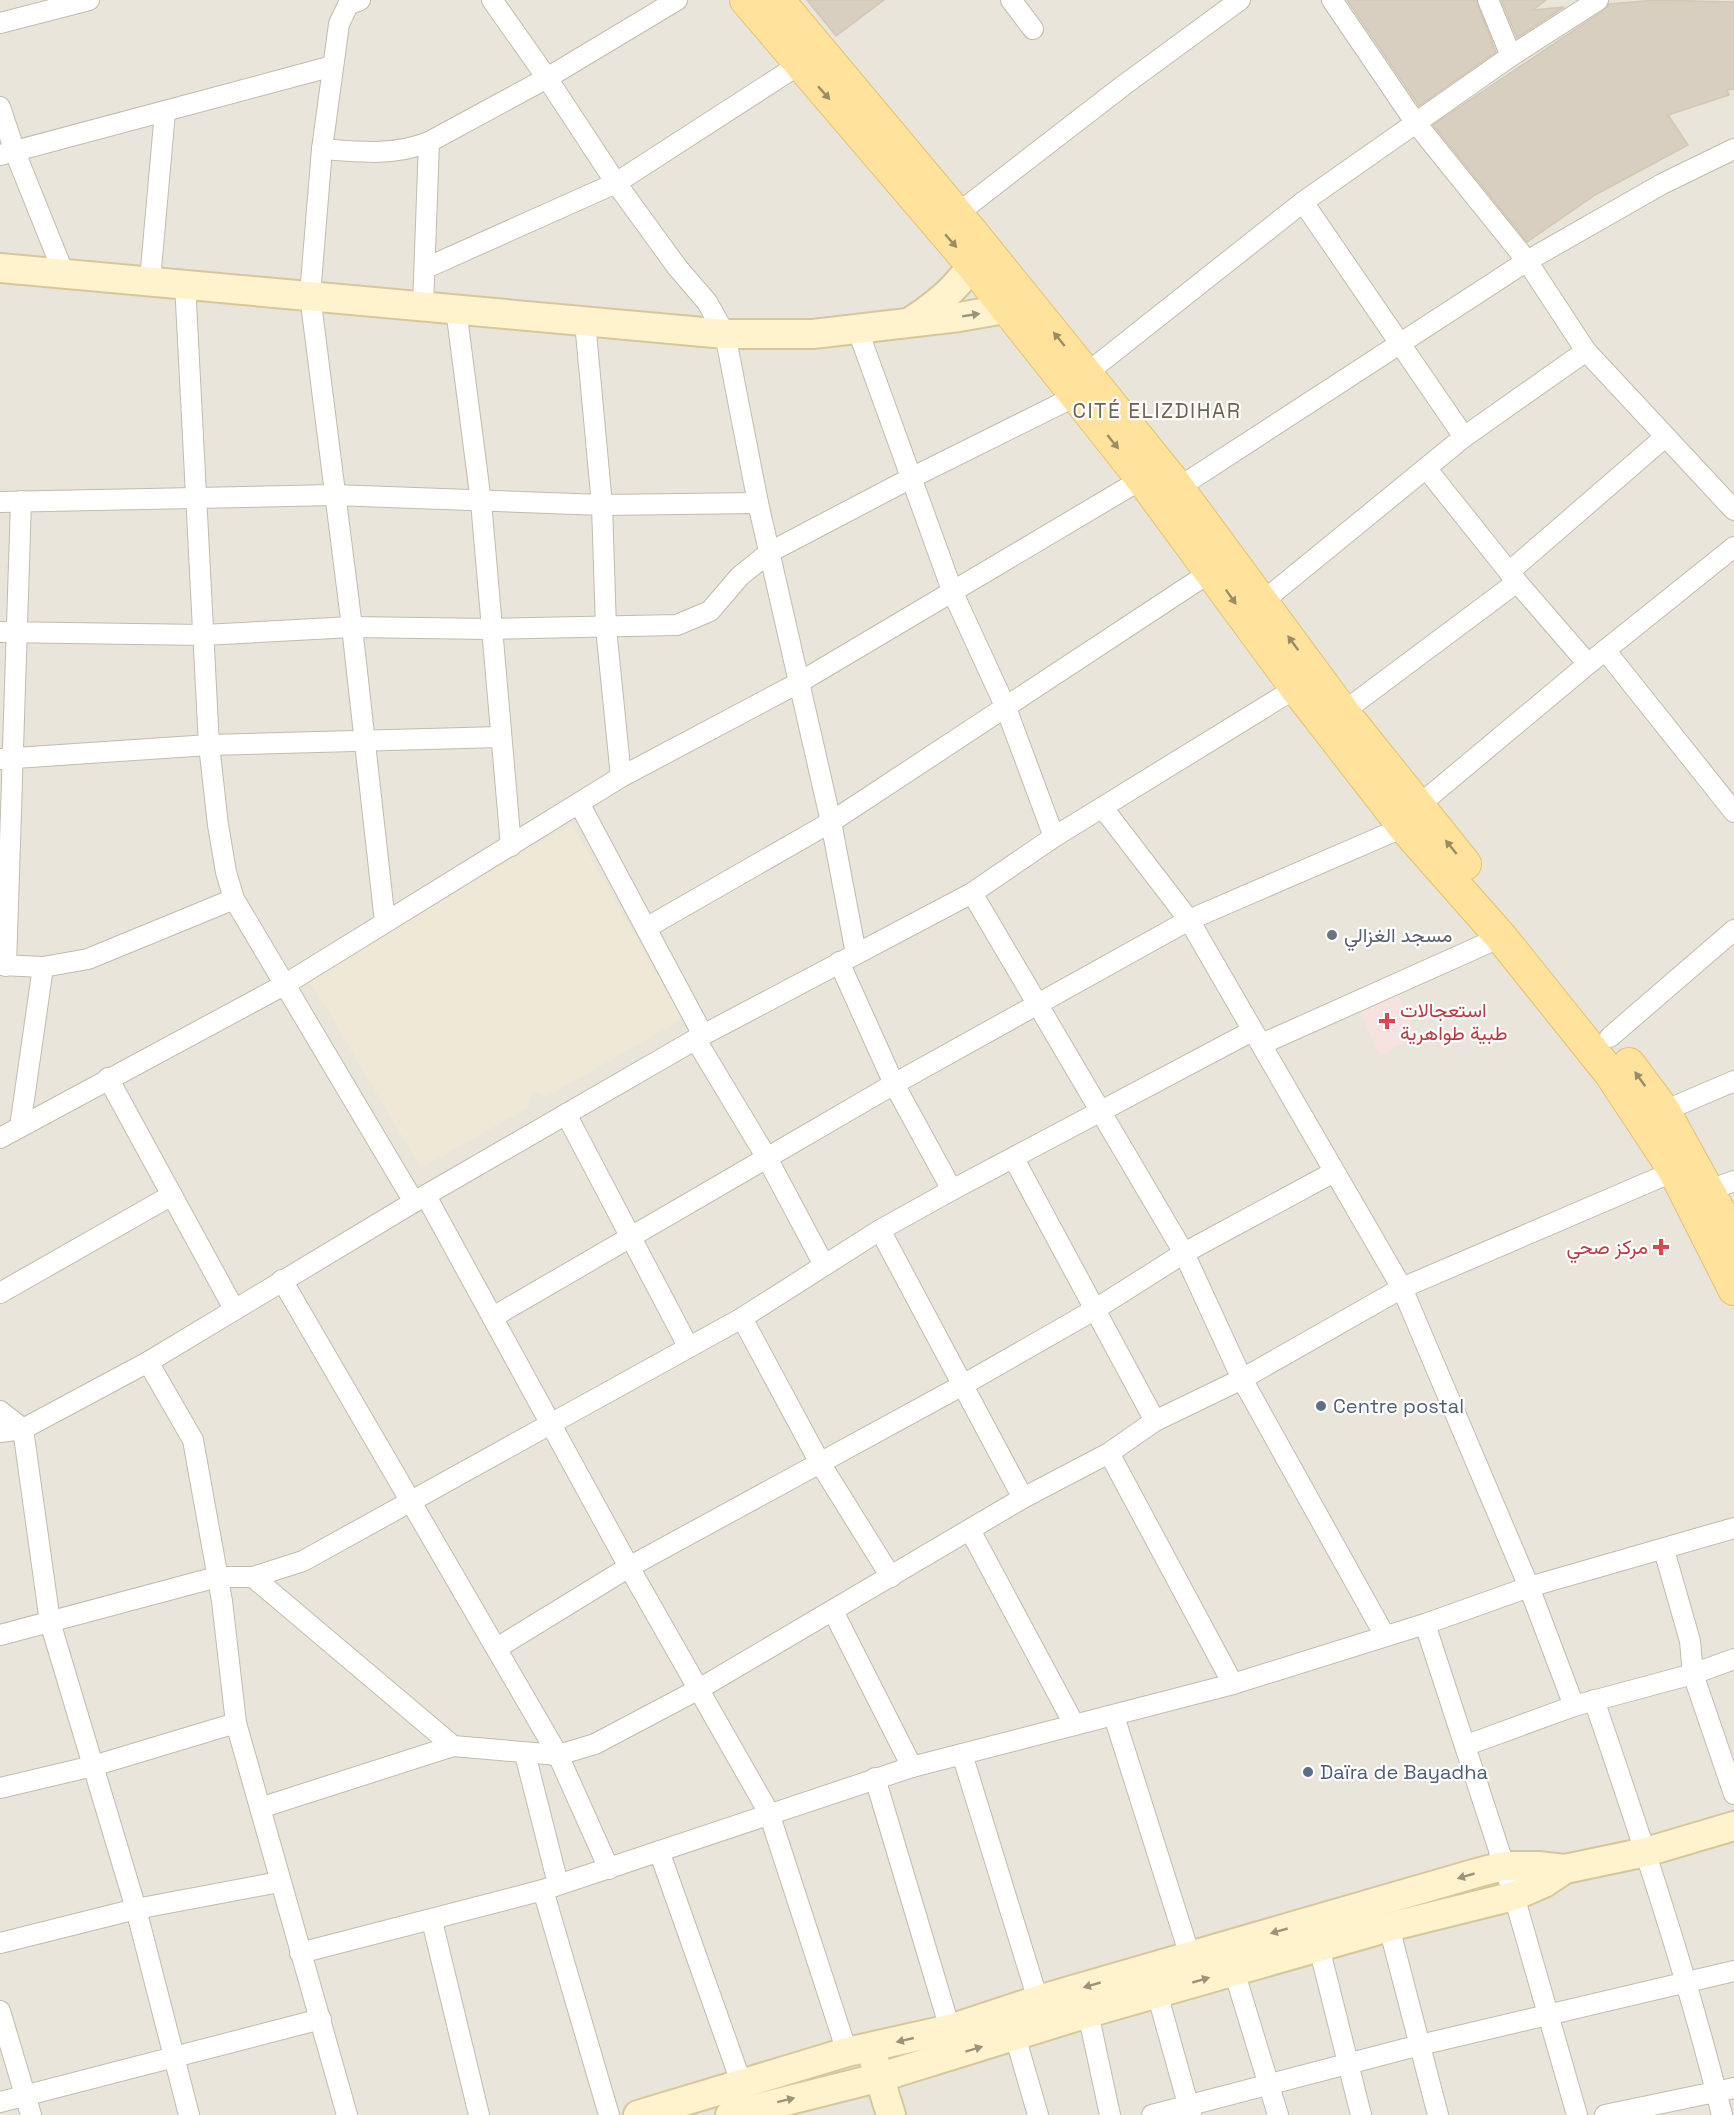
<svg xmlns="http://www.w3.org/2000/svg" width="1734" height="2115" font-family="'Space Grotesk',Vazirmatn,sans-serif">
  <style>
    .residential { fill: #eae5da }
    .education { fill: #efe8d6 }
    .medical { fill: #f6e3e0 }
    .building { fill: #d8cfc1; stroke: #d3c7b4; stroke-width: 1.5 }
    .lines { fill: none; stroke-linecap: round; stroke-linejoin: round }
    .street-casing { stroke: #c2bbae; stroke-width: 22 }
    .secondary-casing { stroke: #d6c79b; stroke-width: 32 }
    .primary-casing { stroke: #e6c16a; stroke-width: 34 }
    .street { stroke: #fff; stroke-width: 20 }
    .secondary { stroke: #fff3cd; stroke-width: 28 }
    .primary { stroke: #ffe39c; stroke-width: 32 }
    .oneway { fill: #9c8c66 }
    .oneway2 { fill: #9c937c }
    .worship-dot { fill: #6b7280; stroke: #fff; stroke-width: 2 }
    .health-dot { fill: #e0444e; stroke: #fff; stroke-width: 2 }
    .service-dot { fill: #5c6f8a; stroke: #fff; stroke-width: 2 }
    .labels { text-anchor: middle; stroke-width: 4.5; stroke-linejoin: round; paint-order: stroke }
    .worship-label { font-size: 20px; fill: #5b616d; stroke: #fff; text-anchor: start }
    .health-label { font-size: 20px; fill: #be3a42; stroke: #fff; text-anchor: start }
    .service-label { font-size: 20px; fill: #4e5e75; stroke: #fff; text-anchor: start }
    .neighbourhood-label { font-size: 21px; letter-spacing: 1.5px; fill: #6e6250; stroke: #fff }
  </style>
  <rect width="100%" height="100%" fill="#f6f3ec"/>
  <rect class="residential" x="0" y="0" width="1734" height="2115"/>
  <polygon class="education" points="572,824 682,1019 546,1097 537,1093 529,1098 528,1108 421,1168 307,976"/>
  <polygon class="medical" points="1395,988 1416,1037 1380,1055 1357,1005"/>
  <g class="building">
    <polygon points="807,0 884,0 836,36"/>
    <polygon points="1347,0 1476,0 1496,52 1419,106"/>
    <polygon points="1501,0 1546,0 1533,10 1564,7 1517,38"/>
    <polygon points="1656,0 1734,2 1734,89 1727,90 1729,95 1668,115 1688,145 1595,195 1527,242 1433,125 1604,10 1609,4"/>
  </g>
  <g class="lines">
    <defs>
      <g id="street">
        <polyline points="360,0 348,5 339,24 322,149 310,295 352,627 385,922"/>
        <polyline points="492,0 547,78 616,183 677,267 707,302 725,334 758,503 831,822 856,954"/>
        <polyline points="1011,0 1033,29"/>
        <polyline points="1332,0 1415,122 1527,261 1586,351 1734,510"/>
        <polyline points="1488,0 1511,56"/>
        <polyline points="0,23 89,0"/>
        <polyline points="0,107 15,152 64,274"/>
        <path d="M322 149C360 152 393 156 429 142L547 78 677 0"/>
        <polyline points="0,155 333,66"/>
        <polyline points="1303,202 1464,437"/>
        <polyline points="957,214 1124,85 1240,0"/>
        <polyline points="426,268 616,183 800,64"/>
        <polyline points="150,280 165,112"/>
        <polyline points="185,283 209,745 218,825 226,872 234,899 414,1202"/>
        <polyline points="423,306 429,142"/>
        <polyline points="456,309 481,502 511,846"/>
        <polyline points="585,322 602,505 606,628 621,777"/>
        <polyline points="857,328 953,593 1006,708 1054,837"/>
        <polyline points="1087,373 1303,202 1511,56 1598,0"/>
        <polyline points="1426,468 1517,582 1588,664"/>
        <polyline points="1178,488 1527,261 1662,184 1734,149"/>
        <polyline points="0,502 334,495 602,505 758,503"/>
        <polyline points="1509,572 1665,437"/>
        <polyline points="1262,602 1464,437 1586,351"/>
        <polyline points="0,632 203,635 352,627 490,629 677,625 710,611 740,576 770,552 911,478 1076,396"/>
        <polyline points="1605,650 1734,812"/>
        <polyline points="1343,712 1517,582"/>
        <polyline points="0,759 209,745 500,737"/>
        <polyline points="579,803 703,1035"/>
        <polyline points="1418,806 1588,664 1734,547"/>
        <polyline points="1103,808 1189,920 1402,1288 1529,1587 1574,1706"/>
        <polyline points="972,893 1184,1253 1242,1379 1385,1636"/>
        <polyline points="646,928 831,822 1212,571"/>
        <polyline points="839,962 894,1084 952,1190"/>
        <polyline points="0,965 43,967 88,959 234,899"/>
        <polyline points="6,966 21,501"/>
        <polyline points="1610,1037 1734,930"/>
        <polyline points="696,1040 767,1158 824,1265"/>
        <polyline points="1262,1044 1501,937"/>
        <polyline points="108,1078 234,1309"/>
        <polyline points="1664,1111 1734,1081"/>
        <polyline points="566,1114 688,1346"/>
        <polyline points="21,1120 43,967"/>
        <polyline points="0,1138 284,985 621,777 800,682 1142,479"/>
        <polyline points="1014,1159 1155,1421"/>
        <polyline points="1707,1191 1734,1181"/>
        <polyline points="426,1196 629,1567 769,1813 847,2052"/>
        <polyline points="880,1230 1023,1498"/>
        <polyline points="282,1280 558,1755 609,1869"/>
        <polyline points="0,1293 172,1195"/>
        <polyline points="493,1317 894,1084 1189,920 1404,827"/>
        <polyline points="742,1318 820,1463 891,1577"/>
        <polyline points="148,1362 193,1440 222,1601 236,1723 347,2115"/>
        <polyline points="0,1411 23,1429 50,1622 136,1909 189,2115"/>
        <polyline points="0,1432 23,1429 148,1362 414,1202 703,1035 972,893 1054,837 1304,683"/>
        <polyline points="1109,1453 1233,1684"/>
        <polyline points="970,1530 1074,1724"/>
        <polyline points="1664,1550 1690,1641 1693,1674 1734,1794"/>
        <polyline points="253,1577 453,1746"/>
        <polyline points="833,1611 912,1767"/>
        <polyline points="1425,1624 1514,1896 1577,2115"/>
        <polyline points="0,1635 217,1577 253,1577 303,1561 742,1318 880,1230 952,1190 1252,1031"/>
        <polyline points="497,1648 629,1567 961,1386 1094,1310 1184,1253 1334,1172"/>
        <path d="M1594 1700C1641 1837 1687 1974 1722 2115"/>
        <polyline points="1114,1716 1190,1956"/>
        <polyline points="1467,1745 1574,1706 1693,1674 1734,1659"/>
        <polyline points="525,1754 558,1884"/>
        <polyline points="962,1754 1038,2000"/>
        <polyline points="875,1778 950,2029"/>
        <polyline points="0,1788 93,1766 236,1723"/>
        <polyline points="260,1808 453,1746 558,1755 595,1744 699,1689 1023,1498 1109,1453 1155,1421 1242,1379 1402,1288 1684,1167"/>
        <polyline points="659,1851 741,2082"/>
        <polyline points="543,1890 609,2115"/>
        <polyline points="432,1921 479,2115"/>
        <polyline points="1389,1927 1438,2115"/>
        <polyline points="0,1943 136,1909 279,1882"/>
        <polyline points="1319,1947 1361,2115"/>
        <polyline points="300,1953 543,1890 912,1767 1233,1684 1425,1624 1529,1587 1734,1528"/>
        <polyline points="1234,1971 1278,2115"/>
        <polyline points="1157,1993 1191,2115"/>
        <polyline points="0,2011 31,2115"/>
        <polyline points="1088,2013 1110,2115"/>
        <polyline points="1015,2036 1038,2115"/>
        <polyline points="0,2102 321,2019"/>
        <polyline points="1152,2115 1420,2045 1734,1971"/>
        <polyline points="1605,2115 1734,2088"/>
      </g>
      <g id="secondary">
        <polyline points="0,268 725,334 813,334 959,317 1028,305"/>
        <path d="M913 320C944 300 966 279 983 247"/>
        <polyline points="874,2060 891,2115"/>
        <polyline points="638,2115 847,2052 950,2029 1038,2000 1473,1874 1503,1866 1538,1866 1565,1869 1646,1852 1734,1826"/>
        <polyline points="730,2115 881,2077 1088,2013 1389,1927 1514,1896 1544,1883 1565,1869"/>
      </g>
      <g id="primary">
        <polyline points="746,0 973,266 1142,479 1296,688 1404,827 1501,937 1610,1073 1674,1170 1734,1289"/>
        <polyline points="778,0 957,214 1172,480 1343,712 1465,864"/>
        <polyline points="1629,1064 1664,1111 1734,1238"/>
      </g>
    </defs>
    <use href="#street" class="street-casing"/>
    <use href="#secondary" class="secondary-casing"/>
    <use href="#primary" class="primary-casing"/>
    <use href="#street" class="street"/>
    <use href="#secondary" class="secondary"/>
    <use href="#primary" class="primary"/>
  </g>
  <defs><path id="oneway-solid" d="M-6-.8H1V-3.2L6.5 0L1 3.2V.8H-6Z" transform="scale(1.5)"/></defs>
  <g class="oneway">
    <use href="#oneway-solid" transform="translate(824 93) rotate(49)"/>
    <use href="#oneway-solid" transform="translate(951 241) rotate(49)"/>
    <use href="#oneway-solid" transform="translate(1059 339) rotate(-129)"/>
    <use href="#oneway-solid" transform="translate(1113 442) rotate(51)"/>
    <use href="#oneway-solid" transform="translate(1231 597) rotate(55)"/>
    <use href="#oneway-solid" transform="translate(1293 643) rotate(-126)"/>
    <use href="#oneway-solid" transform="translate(1451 847) rotate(-129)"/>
    <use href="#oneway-solid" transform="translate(1640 1079) rotate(-126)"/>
  </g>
  <g class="oneway2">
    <use href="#oneway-solid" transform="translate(971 315) rotate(-9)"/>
    <use href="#oneway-solid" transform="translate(1466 1876) rotate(164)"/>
    <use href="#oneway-solid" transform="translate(1279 1931) rotate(164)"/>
    <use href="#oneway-solid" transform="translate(1201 1980) rotate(-16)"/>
    <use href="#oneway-solid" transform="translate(1092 1985) rotate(164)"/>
    <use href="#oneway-solid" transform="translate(905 2040) rotate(167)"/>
    <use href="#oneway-solid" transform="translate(974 2049) rotate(-17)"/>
    <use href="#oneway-solid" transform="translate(786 2100) rotate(-14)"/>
  </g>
  <circle class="worship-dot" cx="1332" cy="935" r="6"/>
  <g class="health-dot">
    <path d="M1384 1012h6v6h6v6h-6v6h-6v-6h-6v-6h6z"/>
    <path d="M1658 1238h6v6h6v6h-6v6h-6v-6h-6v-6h6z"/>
  </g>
  <g class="service-dot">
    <circle cx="1321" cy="1406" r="6"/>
    <circle cx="1308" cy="1772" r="6"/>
  </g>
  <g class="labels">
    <g class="worship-label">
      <text x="1344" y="942">مسجد الغزالي</text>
    </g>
    <g class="health-label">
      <text x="1400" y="1017">استعجالات<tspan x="1400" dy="23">طبية طواهرية</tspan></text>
      <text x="1648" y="1254" text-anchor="end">مركز صحي</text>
    </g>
    <g class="service-label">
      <text x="1333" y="1413">Centre postal</text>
      <text x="1320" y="1779">Daïra de Bayadha</text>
    </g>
    <g class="neighbourhood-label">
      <text x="1157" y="418">CITÉ ELIZDIHAR</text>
    </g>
  </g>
</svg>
